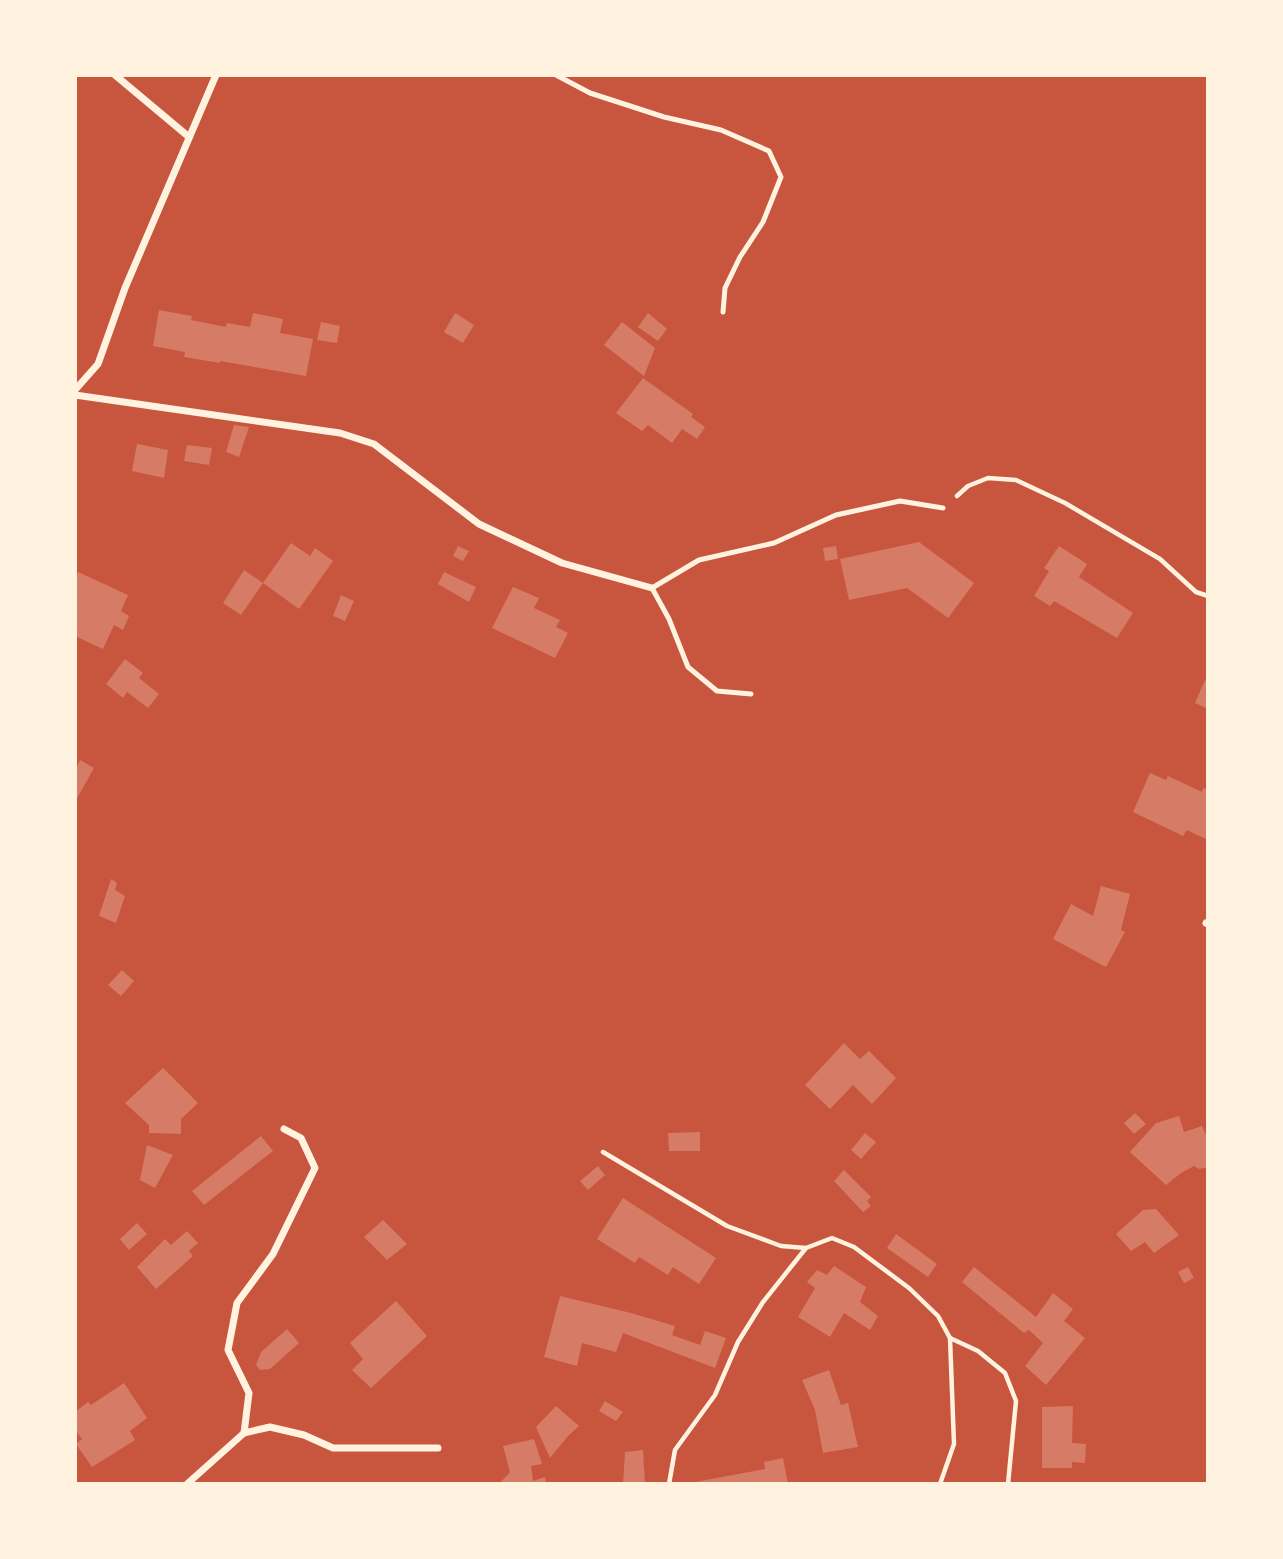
<svg xmlns="http://www.w3.org/2000/svg" width="1283" height="1559" font-family="'Alegreya Sans',sans-serif">
  <style>
    .building { fill: #d67c66 }
    .lines { fill: none; stroke-linecap: round; stroke-linejoin: round }
    .path { stroke: #fff3e0; stroke-width: 4.5 }
    .service { stroke: #fff3e0; stroke-width: 5 }
    .minor { stroke: #fff3e0; stroke-width: 7 }
  </style>
  <rect width="100%" height="100%" fill="#c8553d"/>
  <g class="building">
    <polygon points="159,310 192,316 191,320 226,327 227,323 250,327 253,313 283,319 280,333 313,339 306,376 220,361 220,363 184,357 185,352 153,346"/>
    <polygon points="455,313 474,325 463,343 444,332"/>
    <polygon points="648,313 667,329 658,341 638,327"/>
    <polygon points="321,322 340,326 337,343 317,340"/>
    <polygon points="622,322 655,348 644,376 604,345"/>
    <polygon points="643,378 693,414 691,417 705,427 697,439 682,429 672,443 648,425 642,431 616,413"/>
    <polygon points="234,425 249,427 239,457 226,452"/>
    <polygon points="137,444 168,450 164,478 132,471"/>
    <polygon points="187,445 212,448 209,465 184,461"/>
    <polygon points="919,542 974,583 948,618 907,588 849,600 840,559"/>
    <polygon points="291,543 310,556 315,548 333,561 299,609 263,583"/>
    <polygon points="458,546 469,551 463,561 453,556"/>
    <polygon points="836,546 838,559 825,561 823,548"/>
    <polygon points="1059,546 1087,564 1079,577 1133,613 1117,638 1054,601 1050,606 1034,596 1049,571 1044,568"/>
    <polygon points="244,570 263,583 241,615 223,603"/>
    <polygon points="78,572 128,595 121,611 129,616 123,630 114,625 103,649 75,636 75,578"/>
    <polygon points="444,572 476,587 469,602 438,584"/>
    <polygon points="513,587 539,598 534,608 560,620 556,627 568,633 555,658 492,628"/>
    <polygon points="341,595 354,601 345,621 333,616"/>
    <polygon points="125,659 143,673 139,678 159,694 148,708 127,692 123,698 106,684"/>
    <polygon points="1205,680 1208,681 1208,709 1195,703"/>
    <polygon points="80,760 94,768 75,802 75,770"/>
    <polygon points="1150,773 1166,780 1168,776 1202,792 1203,788 1208,790 1208,840 1187,830 1183,836 1133,812"/>
    <polygon points="111,879 117,883 115,890 125,896 116,923 99,916"/>
    <polygon points="1101,886 1130,894 1121,930 1125,932 1106,967 1053,939 1071,904 1093,916"/>
    <polygon points="122,970 134,981 121,996 108,985"/>
    <polygon points="844,1043 860,1059 869,1051 896,1078 872,1104 853,1085 830,1109 805,1085"/>
    <polygon points="163,1068 198,1103 181,1119 181,1134 149,1133 149,1125 125,1103"/>
    <polygon points="1135,1113 1146,1124 1134,1134 1124,1123"/>
    <polygon points="1179,1116 1184,1132 1202,1126 1208,1139 1208,1167 1199,1169 1194,1166 1181,1173 1166,1185 1130,1152 1156,1123"/>
    <polygon points="700,1132 700,1151 669,1151 668,1133"/>
    <polygon points="865,1133 876,1142 861,1159 851,1150"/>
    <polygon points="261,1136 273,1151 204,1205 192,1191"/>
    <polygon points="147,1145 173,1155 155,1188 140,1180"/>
    <polygon points="598,1166 605,1175 588,1190 580,1181"/>
    <polygon points="844,1170 871,1197 867,1201 871,1206 863,1212 834,1181"/>
    <polygon points="623,1198 716,1258 699,1284 673,1267 668,1275 639,1257 635,1263 597,1239"/>
    <polygon points="1156,1209 1179,1235 1154,1253 1145,1242 1131,1251 1116,1234 1143,1210"/>
    <polygon points="383,1220 407,1244 387,1260 364,1237"/>
    <polygon points="137,1223 147,1234 129,1250 120,1239"/>
    <polygon points="187,1231 198,1243 189,1251 193,1256 156,1289 137,1267 165,1239 171,1245"/>
    <polygon points="896,1234 937,1264 928,1277 887,1248"/>
    <polygon points="834,1266 866,1287 860,1302 878,1316 870,1330 844,1313 830,1337 798,1317 815,1288 807,1282 817,1270 827,1275"/>
    <polygon points="974,1267 1036,1317 1053,1293 1073,1309 1064,1321 1085,1338 1046,1385 1025,1366 1043,1343 1029,1330 1024,1333 962,1282"/>
    <polygon points="1188,1267 1194,1278 1184,1283 1178,1272"/>
    <polygon points="560,1296 631,1313 675,1326 672,1335 700,1345 705,1331 726,1338 715,1368 623,1333 616,1352 582,1343 577,1366 544,1357"/>
    <polygon points="396,1301 427,1336 371,1388 352,1370 363,1359 350,1343"/>
    <polygon points="287,1329 299,1343 270,1369 260,1370 256,1365 261,1352"/>
    <polygon points="829,1370 841,1405 848,1403 858,1447 823,1453 815,1410 802,1380"/>
    <polygon points="124,1383 147,1418 130,1431 135,1440 92,1467 76,1444 82,1439 75,1430 75,1412 88,1402 91,1405"/>
    <polygon points="605,1401 623,1412 616,1421 599,1411"/>
    <polygon points="556,1406 579,1426 568,1436 550,1458 536,1427"/>
    <polygon points="1073,1406 1072,1443 1086,1444 1085,1463 1072,1462 1072,1468 1042,1468 1042,1407"/>
    <polygon points="534,1439 542,1464 531,1466 533,1481 545,1477 546,1484 499,1484 510,1472 503,1446"/>
    <polygon points="643,1450 645,1484 623,1484 625,1452"/>
    <polygon points="783,1458 788,1484 695,1484 695,1482 765,1469 764,1462"/>
  </g>
  <g class="lines">
    <g class="path">
      <polyline points="957,496 968,486 988,478 1016,480 1065,503 1160,559 1196,592 1208,596"/>
      <polyline points="603,1152 727,1226 781,1246 806,1248"/>
      <polyline points="669,1484 675,1450 715,1395 738,1342 763,1302 806,1248 832,1238 854,1247 909,1288 938,1316 950,1338"/>
      <polyline points="940,1484 954,1444 950,1338 978,1351 1005,1373 1016,1401 1008,1484"/>
    </g>
    <g class="service">
      <polyline points="556,75 590,93 664,117 721,130 769,151 781,177 763,222 740,257 725,288 723,312"/>
      <polyline points="751,694 717,691 688,667 669,619 652,588 699,560 774,543 836,515 900,501 943,508"/>
    </g>
    <g class="minor">
      <polyline points="115,75 189,137"/>
      <polyline points="75,390 98,364 125,288 216,75"/>
      <polyline points="75,395 340,433 374,444 479,524 562,563 652,588"/>
      <polyline points="1206,923 1208,924"/>
      <polyline points="244,1433 270,1427 304,1435 333,1448 438,1448"/>
      <polyline points="187,1484 244,1433 249,1393 228,1350 237,1303 273,1254 315,1168 301,1138 284,1129"/>
    </g>
  </g>
  <rect width="1283" height="1559" fill="none" stroke="#fff3e0" stroke-width="154"/>
</svg>
